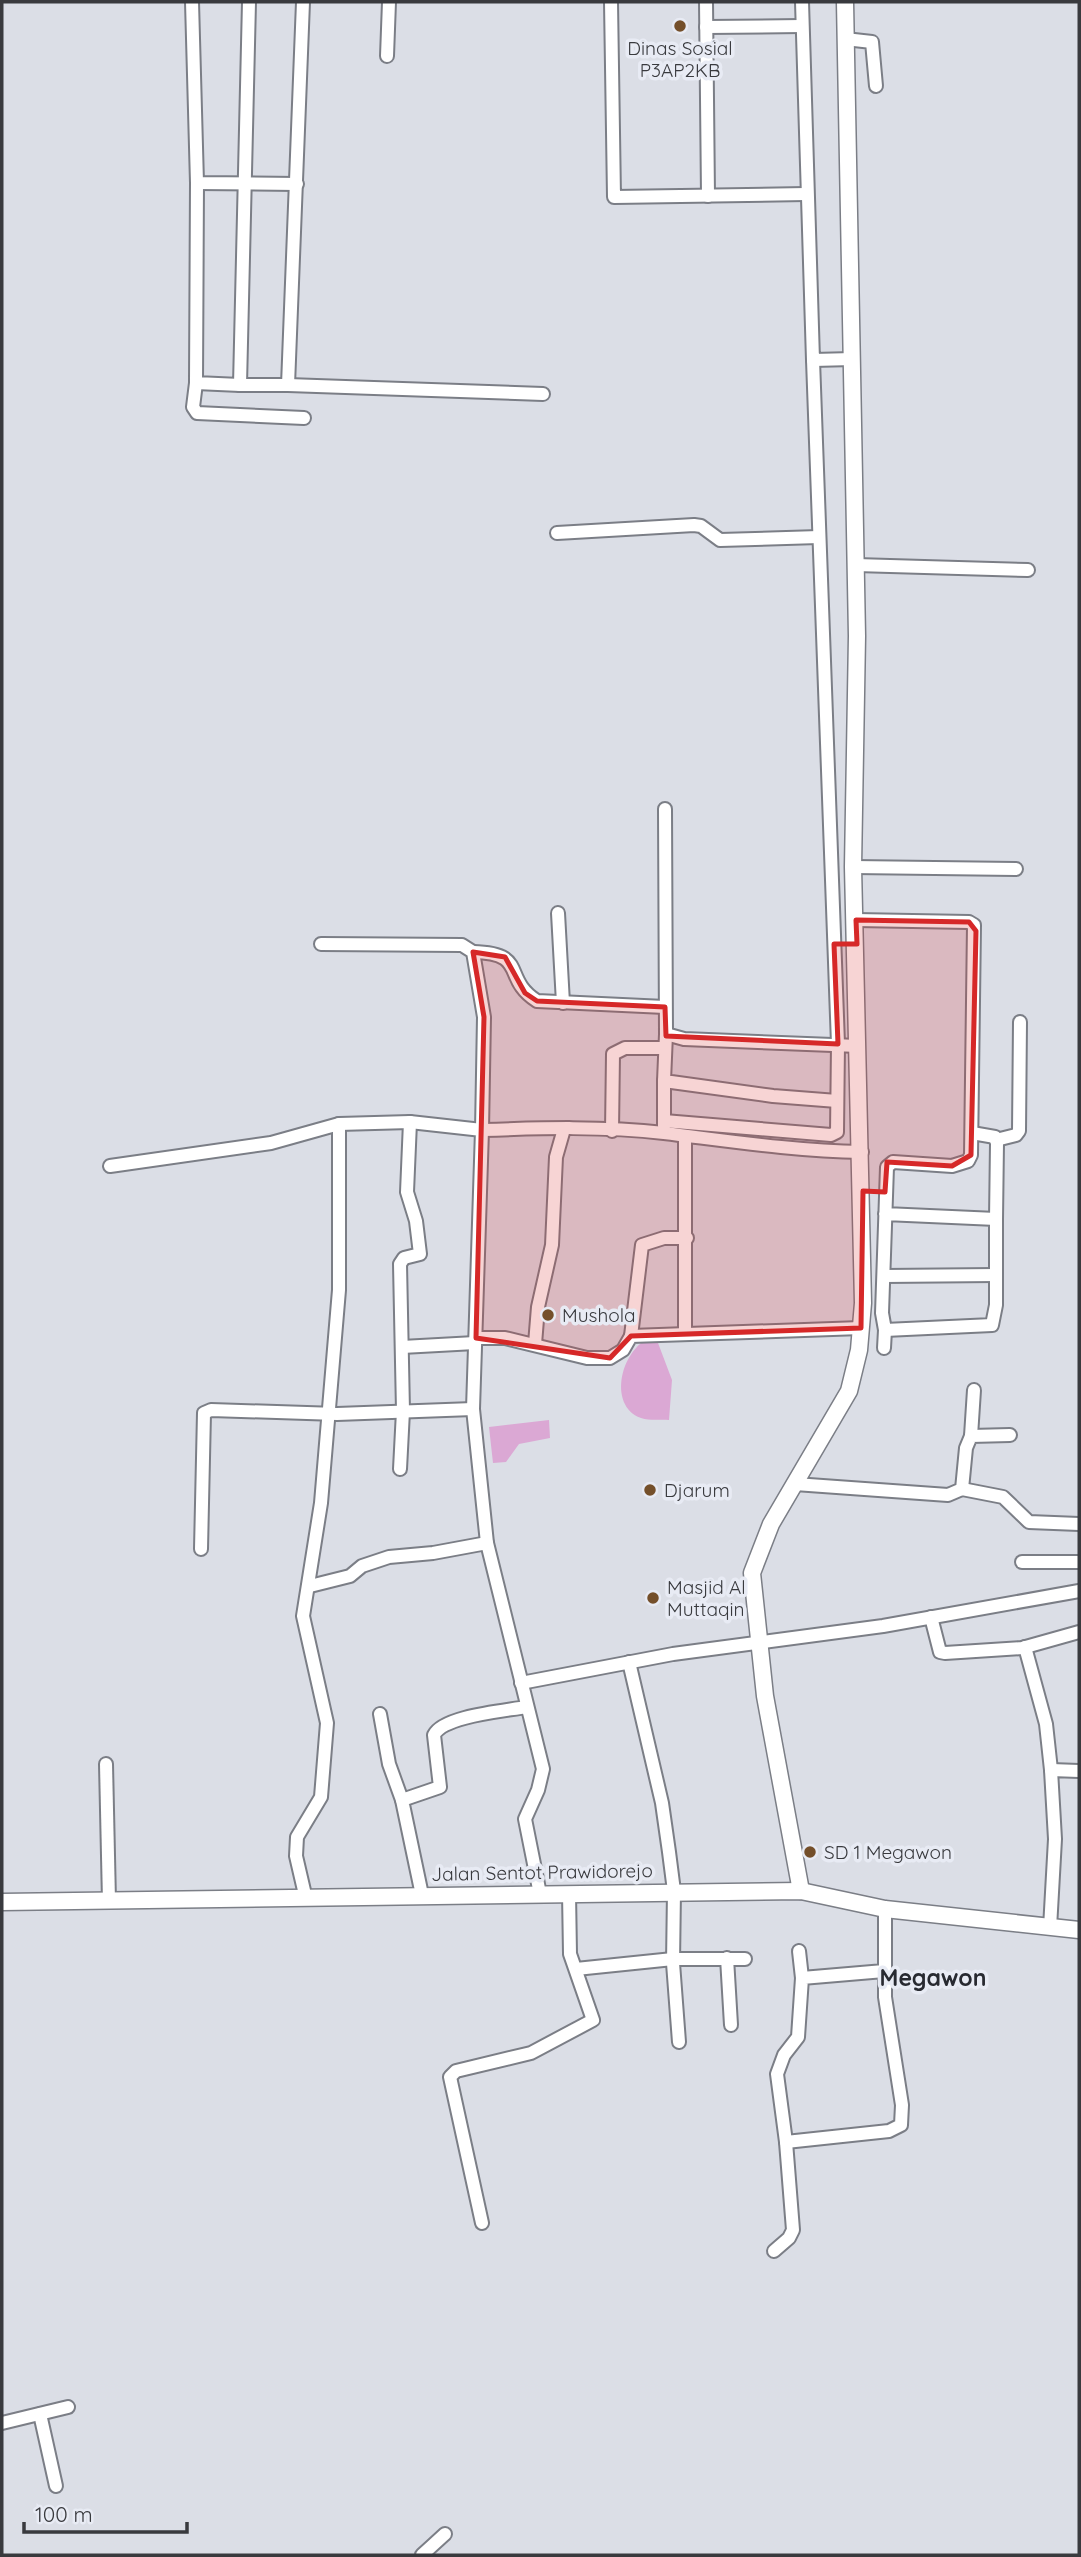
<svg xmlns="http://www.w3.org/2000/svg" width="1081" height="2557" font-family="Quicksand,sans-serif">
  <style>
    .green { fill: #dba8d4 }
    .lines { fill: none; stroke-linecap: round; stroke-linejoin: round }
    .street-casing { stroke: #7b7e86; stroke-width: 16 }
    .secondary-casing { stroke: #7b7e86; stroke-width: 19 }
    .street { stroke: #fff; stroke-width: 12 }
    .secondary { stroke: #fff; stroke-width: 16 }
    .marked { fill: #d62828; fill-opacity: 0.2; stroke: #d62828; stroke-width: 5; stroke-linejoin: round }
    .poi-dot { fill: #744f2a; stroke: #e8ebf4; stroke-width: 2.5 }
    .labels { text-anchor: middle; stroke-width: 7; stroke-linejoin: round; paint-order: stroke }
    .poi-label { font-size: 19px; fill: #393a3e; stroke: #e8ebf4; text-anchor: start }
    .street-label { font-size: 19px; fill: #393a3e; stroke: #e8ebf4 }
    .quarter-label { font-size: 23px; font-weight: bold; fill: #282a31; stroke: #e8ebf4 }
  </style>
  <rect width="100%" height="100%" fill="#dbdee6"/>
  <g class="green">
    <path d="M655 1335 672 1380 669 1420C661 1419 650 1421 641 1418 607 1406 620 1347 655 1335Z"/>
    <polygon points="549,1420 550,1438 519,1444 506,1462 493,1463 489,1427"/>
  </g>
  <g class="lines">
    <defs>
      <g id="street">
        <polyline points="192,2 197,183 297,184"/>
        <polyline points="611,2 614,197 806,194"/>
        <polyline points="706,2 708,196"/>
        <polyline points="802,2 813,360 853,359"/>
        <polyline points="706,27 802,26"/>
        <polyline points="845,39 872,42 876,86"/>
        <polyline points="387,56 389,2"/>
        <polyline points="197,183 196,383 240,385 249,2"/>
        <polyline points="196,383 193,407 197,413 304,418"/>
        <polyline points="240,385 288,385 303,2"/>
        <polyline points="288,385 543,394"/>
        <polyline points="557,533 694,525 701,526 720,540 819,537"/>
        <polyline points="856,565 1028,570"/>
        <polyline points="665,809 666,1034 684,1039 858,1046"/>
        <polyline points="853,867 1016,869"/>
        <polyline points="558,913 563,1003"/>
        <polyline points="856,920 969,922 974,925 971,1155 968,1161 952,1166 893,1162 887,1167 882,1313 885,1330 992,1325 996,1305 996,1219 885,1214"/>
        <path d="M321 944 462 945 473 952 484 1017 482 1130C542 1128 604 1126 664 1133 730 1141 795 1151 862 1152"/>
        <path d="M473 952C529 953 501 978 537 1001L665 1007"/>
        <polyline points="666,1034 664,1081 773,1096 837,1101"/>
        <polyline points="664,1081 664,1126"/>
        <polyline points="664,1121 831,1135 837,1132 838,1044 813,360"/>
        <polyline points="612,1131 613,1054 625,1048 665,1048"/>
        <polyline points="972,1133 995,1137 997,1143 996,1219"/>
        <polyline points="996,1140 1016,1135 1019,1131 1020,1022"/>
        <polyline points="110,1166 271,1143 339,1124 410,1122 482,1130 473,1409 487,1543 543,1769 538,1790 525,1819 540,1894"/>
        <polyline points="884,1276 996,1275"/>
        <polyline points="685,1332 685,1137"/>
        <polyline points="631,1336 642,1245 664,1238 687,1238"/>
        <polyline points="476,1338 505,1338 587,1358 610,1358 623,1350 631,1336 861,1328"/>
        <polyline points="535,1344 538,1307 552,1245 556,1157 564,1129"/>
        <polyline points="402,1347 475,1343"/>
        <polyline points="884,1348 885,1330"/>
        <polyline points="971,1436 974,1390"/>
        <polyline points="400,1469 403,1411 400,1264 404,1258 420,1254 416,1221 407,1192 410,1122"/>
        <polyline points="795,1484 948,1495 962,1489 966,1448 971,1436 1010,1435"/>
        <polyline points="962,1489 1003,1497 1029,1522 1079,1524"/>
        <polyline points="201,1549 204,1413 211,1410 337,1414 473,1409"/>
        <polyline points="1022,1562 1079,1562"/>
        <polyline points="310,1586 350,1576 362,1566 389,1557 433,1553 487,1543"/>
        <polyline points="931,1617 940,1652 945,1653 1022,1648 1079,1632"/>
        <polyline points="1025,1647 1046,1724 1051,1770"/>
        <polyline points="629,1662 662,1803 669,1852 674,1891 673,1963 679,2042"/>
        <polyline points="521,1683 673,1654 883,1626 1079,1591"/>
        <polyline points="380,1714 389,1764 402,1800"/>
        <polyline points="106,1764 109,1901"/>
        <path d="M422 1895 402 1800 440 1787 434 1735C443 1716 505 1711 526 1707"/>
        <polyline points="306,1899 296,1856 297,1837 321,1797 327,1723 303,1616 321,1503 339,1290 339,1124"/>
        <polyline points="1050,1928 1055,1839 1051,1770 1079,1771"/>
        <polyline points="799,1951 802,1978"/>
        <polyline points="727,1958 731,2025"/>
        <polyline points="576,1969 673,1959 745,1959"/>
        <polyline points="884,1971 802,1978 798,2037 784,2055 777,2074 786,2142 889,2131 901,2125 902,2105 885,1997 885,1909"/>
        <polyline points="482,2223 450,2077 456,2071 531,2053 593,2020 570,1954 569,1893"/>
        <polyline points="774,2251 789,2238 793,2230 786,2142"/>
        <polyline points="40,2414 56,2486"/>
        <polyline points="2,2423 68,2407"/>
        <polyline points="422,2555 445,2534"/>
      </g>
      <g id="secondary">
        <polyline points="801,1891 765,1696 752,1573 771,1524 849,1391 859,1350 863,1303 853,867 857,636 845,2"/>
        <polyline points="2,1902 801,1891 885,1909 1079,1930"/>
      </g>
    </defs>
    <use href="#street" class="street-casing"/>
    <use href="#secondary" class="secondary-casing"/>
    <use href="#street" class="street"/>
    <use href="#secondary" class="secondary"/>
  </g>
  <path class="marked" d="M856 920 969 922 976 931 971 1155 952 1166 887 1162 885 1192 863 1191 861 1328 631 1336 610 1358 476 1338 484 1017 473 952 505 957 525 993 537 1001 665 1007 666 1036 838 1044 834 944H857Z"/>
  <g class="poi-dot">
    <circle cx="680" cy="26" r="7"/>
    <circle cx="548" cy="1315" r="7"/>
    <circle cx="650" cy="1490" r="7"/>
    <circle cx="653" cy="1598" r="7"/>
    <circle cx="810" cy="1852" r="7"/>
  </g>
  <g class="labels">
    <g class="poi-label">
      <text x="680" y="55" text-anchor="middle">Dinas Sosial<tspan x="680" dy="22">P3AP2KB</tspan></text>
      <text x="562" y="1322">Mushola</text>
      <text x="664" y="1497">Djarum</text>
      <text x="667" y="1594">Masjid Al<tspan x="667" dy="22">Muttaqin</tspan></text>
      <text x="824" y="1859">SD 1 Megawon</text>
    </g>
    <g class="street-label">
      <text transform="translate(542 1872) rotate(-1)" y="7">Jalan Sentot Prawidorejo</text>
    </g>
    <g class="quarter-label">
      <text x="933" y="1986">Megawon</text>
    </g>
  </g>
  <rect width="1081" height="2557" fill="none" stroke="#393a3e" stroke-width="7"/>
  <path d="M24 2522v10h163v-10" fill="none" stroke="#393a3e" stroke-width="3.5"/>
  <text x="35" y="2522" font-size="21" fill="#393a3e" stroke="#e8ebf4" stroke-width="5" paint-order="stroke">100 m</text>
</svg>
